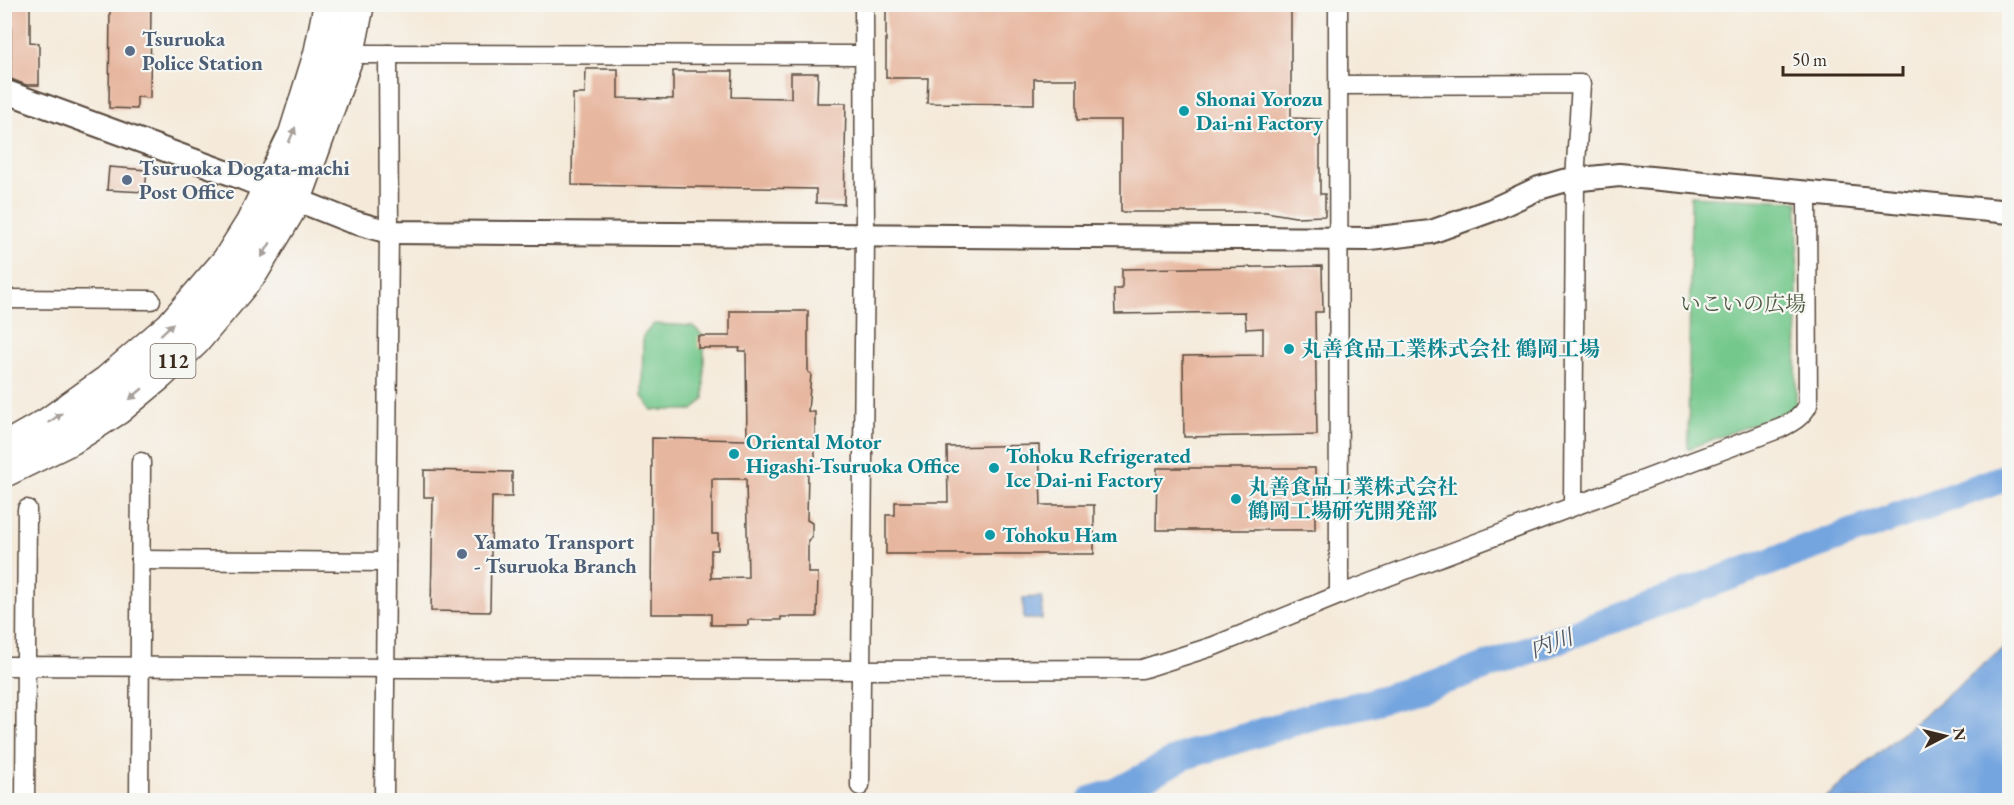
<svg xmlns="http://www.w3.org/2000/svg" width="2014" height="805" font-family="'EB Garamond','Noto Serif JP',serif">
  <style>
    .green { fill: #74c88c; stroke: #587955; stroke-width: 1.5 }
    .water { fill: #75a5df; stroke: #58687e; stroke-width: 1.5 }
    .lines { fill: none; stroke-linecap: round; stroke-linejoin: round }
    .river { stroke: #75a5df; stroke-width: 28 }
    .building { fill: #e7b69e; fill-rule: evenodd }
    .minor-casing { stroke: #57473a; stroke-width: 21 }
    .tertiary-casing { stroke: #57473a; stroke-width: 26 }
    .trunk-casing { stroke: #57473a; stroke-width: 33 }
    .minor { stroke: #fff; stroke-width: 18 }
    .tertiary { stroke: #fff; stroke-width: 22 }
    .trunk { stroke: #fff; stroke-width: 30 }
    .oneway { fill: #a79f9a }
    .service-dot { fill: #5c6f8a; stroke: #f6f6f2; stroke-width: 2 }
    .culture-dot { fill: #0f9aa8; stroke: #f6f6f2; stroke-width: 2 }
    .labels { text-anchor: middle; stroke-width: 4.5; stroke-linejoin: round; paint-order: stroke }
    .shield { fill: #f6f6f2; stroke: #73675e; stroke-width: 1.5 }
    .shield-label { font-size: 20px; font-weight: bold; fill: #3b2a1e }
    .service-label { font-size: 21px; font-weight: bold; fill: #4e5e75; stroke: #f6f6f2; text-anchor: start }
    .culture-label { font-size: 21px; font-weight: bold; fill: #0d838f; stroke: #f6f6f2; text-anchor: start }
    .park-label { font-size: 21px; fill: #4c593f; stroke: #f6f6f2 }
    .water-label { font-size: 22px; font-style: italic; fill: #4f5562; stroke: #f6f6f2 }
  </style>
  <rect width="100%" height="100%" fill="#f6f6f2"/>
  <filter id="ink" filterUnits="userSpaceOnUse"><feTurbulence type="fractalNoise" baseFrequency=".0167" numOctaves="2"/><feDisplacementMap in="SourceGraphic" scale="12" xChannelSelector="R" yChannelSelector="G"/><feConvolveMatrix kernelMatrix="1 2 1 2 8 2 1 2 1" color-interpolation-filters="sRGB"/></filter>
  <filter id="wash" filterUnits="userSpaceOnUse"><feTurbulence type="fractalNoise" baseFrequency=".008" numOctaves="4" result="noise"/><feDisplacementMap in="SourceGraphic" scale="24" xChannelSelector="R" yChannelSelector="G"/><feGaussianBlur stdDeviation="1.35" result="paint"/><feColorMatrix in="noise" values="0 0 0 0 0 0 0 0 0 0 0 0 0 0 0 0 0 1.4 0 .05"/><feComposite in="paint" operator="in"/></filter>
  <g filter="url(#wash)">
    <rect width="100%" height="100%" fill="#f5eada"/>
    <g class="green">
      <polygon points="1691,196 1798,201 1796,408 1688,449"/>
      <polygon points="654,324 693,326 704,337 704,399 693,410 652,410 642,396 643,336"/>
    </g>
    <g class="water">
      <polygon points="1042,597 1042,619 1024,619 1023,598"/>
      <polygon points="2009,643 2009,800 1823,800"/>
    </g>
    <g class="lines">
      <polyline class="river" points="1091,800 1114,793 1184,756 1320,714 1369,703 1462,675 1747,570 2010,476"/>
    </g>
    <g id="blocks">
      <g class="building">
        <polygon points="11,4 30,4 30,42 39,43 39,85 26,85 11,79"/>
        <polygon points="110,4 151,4 150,98 137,97 137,109 109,108"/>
        <polygon points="886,4 1291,4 1291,118 1320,119 1320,194 1325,194 1325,216 1295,217 1266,212 1121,212 1121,120 1077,120 1077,79 1034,79 1034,104 927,103 928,78 886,78"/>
        <polygon points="586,69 618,69 618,98 673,99 673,71 733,71 732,97 791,98 791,73 818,73 817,103 846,103 844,204 816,203 816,189 572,185 573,94 585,94"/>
        <polygon points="109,167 147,170 145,192 107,190"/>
        <polygon points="1322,266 1323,312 1315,312 1317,435 1184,437 1183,356 1263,355 1263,328 1246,329 1245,312 1115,314 1114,289 1122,289 1122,269"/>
        <path d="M730 311H808V372L811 374 808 412H815V468H808L807 520 812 523V537L808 540V573H818L817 617H781V620H748V625H711V614H651L652 438 747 440 746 351H739L740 348H698V336H730ZM712 479H746L748 577 711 578V550H718V534H712Z"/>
        <polygon points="1039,445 1041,505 1094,505 1094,554 886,554 886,515 895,515 895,502 948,502 947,447"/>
        <polygon points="1157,468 1315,468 1315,530 1156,530"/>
        <polygon points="424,470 512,472 512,497 492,497 490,612 431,611 433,497 424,497"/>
      </g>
    </g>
  </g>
  <g filter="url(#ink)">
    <use href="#blocks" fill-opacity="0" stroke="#57473a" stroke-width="1.5"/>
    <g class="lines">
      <defs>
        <g id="minor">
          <polyline points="1338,4 1339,595"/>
          <polyline points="349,54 864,55"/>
          <polyline points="1338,85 1581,84 1575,180 1573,506"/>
          <polyline points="4,299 151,300"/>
          <polyline points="140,560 386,562"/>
          <path d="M4 666 862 670 1142 669 1214 646 1339 595 1781 428C1793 422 1802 417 1808 405L1807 193"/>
          <polyline points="860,786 865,236 864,4"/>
          <polyline points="25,800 27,509"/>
          <polyline points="139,800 141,462"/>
          <polyline points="384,800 389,232 388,54"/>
        </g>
        <polyline id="tertiary" points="4,91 242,178 350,221 389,232 1370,239 1431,232 1492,210 1539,188 1563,181 1619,175 2010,212"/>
        <g id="trunk">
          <polyline points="4,448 48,423 107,381 170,327 227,261 251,223 294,134 319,54 329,4"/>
          <polyline points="4,472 72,439 117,410 159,375 195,341 253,272 296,200 349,54 359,4"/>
        </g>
      </defs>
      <use href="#minor" class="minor-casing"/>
      <use href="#tertiary" class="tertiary-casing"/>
      <use href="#trunk" class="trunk-casing"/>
      <use href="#minor" class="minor"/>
      <use href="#tertiary" class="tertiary"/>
      <use href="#trunk" class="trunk"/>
    </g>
    <defs><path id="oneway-solid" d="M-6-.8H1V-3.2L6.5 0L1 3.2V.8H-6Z" transform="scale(1.5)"/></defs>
    <g class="oneway">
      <use href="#oneway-solid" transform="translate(292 135) rotate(-67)"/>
      <use href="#oneway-solid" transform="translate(266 250) rotate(121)"/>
      <use href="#oneway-solid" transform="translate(167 329) rotate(-43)"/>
      <use href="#oneway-solid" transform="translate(136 394) rotate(140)"/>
      <use href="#oneway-solid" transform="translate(55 418) rotate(-35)"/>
    </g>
  </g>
  <g class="service-dot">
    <circle cx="130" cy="51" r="6"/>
    <circle cx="127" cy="180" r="6"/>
    <circle cx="462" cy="554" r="6"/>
  </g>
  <g class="culture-dot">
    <circle cx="1184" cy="111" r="6"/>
    <circle cx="1289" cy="349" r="6"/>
    <circle cx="734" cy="454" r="6"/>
    <circle cx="994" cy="468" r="6"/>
    <circle cx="1236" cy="499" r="6"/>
    <circle cx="990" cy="535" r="6"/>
  </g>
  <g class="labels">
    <rect class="shield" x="150.5" y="344" width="45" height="34" rx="4.5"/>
    <g class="shield-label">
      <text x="173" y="368">112</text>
    </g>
    <g class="service-label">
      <text x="142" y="46">Tsuruoka<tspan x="142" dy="24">Police Station</tspan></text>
      <text x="139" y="175">Tsuruoka Dogata-machi<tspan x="139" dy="24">Post Office</tspan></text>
      <text x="474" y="549">Yamato Transport<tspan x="474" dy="24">- Tsuruoka Branch</tspan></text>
    </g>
    <g class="culture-label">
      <text x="1196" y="106">Shonai Yorozu<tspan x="1196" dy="24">Dai-ni Factory</tspan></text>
      <text x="1301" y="356">丸善食品工業株式会社 鶴岡工場</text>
      <text x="746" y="449">Oriental Motor<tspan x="746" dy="24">Higashi-Tsuruoka Office</tspan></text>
      <text x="1006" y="463">Tohoku Refrigerated<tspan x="1006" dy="24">Ice Dai-ni Factory</tspan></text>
      <text x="1248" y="494">丸善食品工業株式会社<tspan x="1248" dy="24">鶴岡工場研究開発部</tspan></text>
      <text x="1002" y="542">Tohoku Ham</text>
    </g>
    <g class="park-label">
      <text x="1743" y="311">いこいの広場</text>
    </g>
    <g class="water-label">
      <text transform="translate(1551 643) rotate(-20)" y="8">内川</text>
    </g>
  </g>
  <rect width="2014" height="805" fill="none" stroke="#f6f6f2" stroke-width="24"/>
  <g transform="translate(1945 736) rotate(83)" stroke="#f6f6f2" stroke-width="4.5" paint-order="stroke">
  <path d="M0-4.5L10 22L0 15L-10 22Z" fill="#3b2a1e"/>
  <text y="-9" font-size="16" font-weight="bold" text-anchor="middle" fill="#3b2a1e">N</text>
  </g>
  <path d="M1783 66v9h120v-9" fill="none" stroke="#3b2a1e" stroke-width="3"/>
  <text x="1792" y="66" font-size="18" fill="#3b2a1e" stroke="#f6f6f2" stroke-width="4.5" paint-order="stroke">50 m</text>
</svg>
